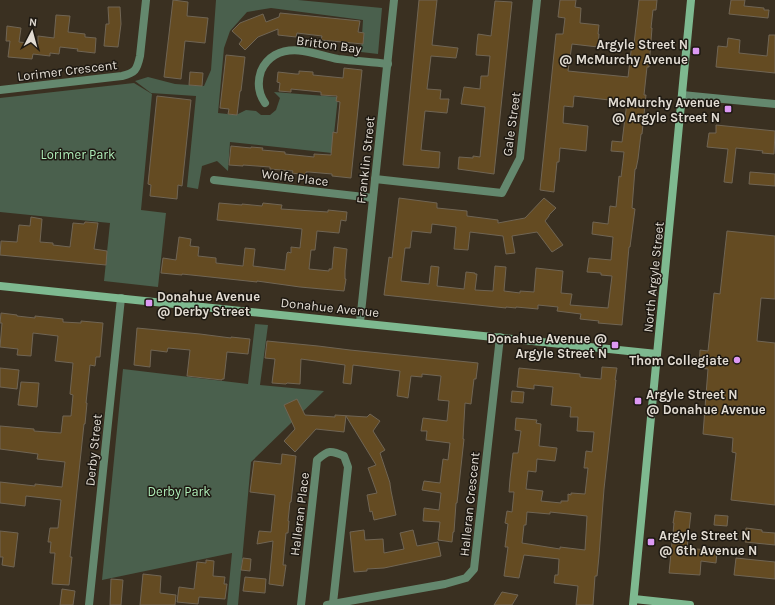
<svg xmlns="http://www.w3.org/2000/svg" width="775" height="605" font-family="Karla,sans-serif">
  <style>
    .green { fill: #4a604d }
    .building { fill: #644b22; stroke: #706554; fill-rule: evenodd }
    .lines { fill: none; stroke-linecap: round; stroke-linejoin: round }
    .street { stroke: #64886e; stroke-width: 8 }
    .secondary { stroke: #7eb990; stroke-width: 8 }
    .poi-dot { fill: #dd99f4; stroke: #1e1912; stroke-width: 1.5 }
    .labels { text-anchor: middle; stroke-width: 3; stroke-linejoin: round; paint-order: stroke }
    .street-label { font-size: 13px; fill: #e2dcd3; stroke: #1e1912 }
    .poi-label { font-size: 13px; font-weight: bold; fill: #e2dcd3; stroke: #1e1912; text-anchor: end }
    .park-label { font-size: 13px; fill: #aeedb8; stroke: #1e1912 }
  </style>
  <rect width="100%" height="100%" fill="#3a3021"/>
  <g class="green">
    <polygon points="216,0 298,0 382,8 378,54 361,52 363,20 271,8 247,12 230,31 224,48 218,113 236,115 246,110 256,111 261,115 270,115 276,110 280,98 274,92 338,97 332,153 230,142 228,171 217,161 202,166 198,189 187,187 196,96 151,93 135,81 148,77 175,84 204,86 211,70"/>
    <polygon points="134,83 152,94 141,210 166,213 158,287 104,281 110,223 0,212 0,98"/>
    <polygon points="255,324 268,325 260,385 324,391 251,462 238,605 227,605 232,553 102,580 123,369 248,384"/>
  </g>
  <g class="building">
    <polygon points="173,0 188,2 187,16 208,18 205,43 185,41 181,79 164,77"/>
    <polygon points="419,0 437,0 432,45 458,48 456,58 431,56 427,89 441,90 440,99 449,99 447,113 425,111 421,150 440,152 439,168 403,165"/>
    <polygon points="560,0 576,0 575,7 581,8 580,23 599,25 598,34 599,34 598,47 572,44 568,71 628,77 632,43 634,44 639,0 657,0 656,10 653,10 651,28 652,28 649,67 647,67 644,95 646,95 642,134 641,134 638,159 636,169 635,169 632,208 635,209 630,247 629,247 622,325 598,323 599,321 580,319 581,314 557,311 558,307 538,305 538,309 516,307 516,308 506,307 506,308 384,295 389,257 392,258 399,198 437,203 437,208 467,211 467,216 498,220 498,223 525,218 544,198 556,208 549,215 549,216 545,221 563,245 552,252 537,232 512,236 515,253 506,254 503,236 470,232 468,250 454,249 456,227 432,224 431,233 412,231 410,248 405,248 401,281 429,284 431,266 439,267 437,286 464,289 466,272 475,273 475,274 477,274 475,290 493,291 495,266 506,267 504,291 520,293 520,291 534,292 536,268 563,271 561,293 572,294 570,305 608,308 612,276 601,275 601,273 587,272 589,258 611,260 613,237 592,234 593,222 608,224 610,206 616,207 619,176 621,177 624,152 611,151 612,141 622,142 627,102 574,96 573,107 564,106 563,123 588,126 586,151 560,148 559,162 557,162 554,192 540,190 556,34 563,34 565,18 558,17"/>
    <polygon points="731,0 745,0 744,6 764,8 764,10 769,10 768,18 729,14"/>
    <polygon points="495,1 512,2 494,174 458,169 459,157 473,158 473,156 480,157 485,107 461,104 464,87 480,89 481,76 488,76 490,56 476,55 477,43 478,34 491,36"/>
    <polygon points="108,7 120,7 121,24 118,47 104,46 106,24 109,24"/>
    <polygon points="280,13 360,21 358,32 364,33 363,44 321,40 322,36 297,33 296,37 278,35 278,29 258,37 245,50 239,44 242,40 232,31 240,23 263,14 266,22 279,17"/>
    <polygon points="56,15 70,16 68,32 85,34 85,37 96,38 95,53 77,51 78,49 60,47 59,54 50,53 50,56 33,54 32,59 8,57 10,41 6,41 7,26 21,28 19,42 38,44 38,36 54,38"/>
    <polygon points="769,35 775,35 775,73 716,67 718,46 727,47 728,38 740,40 739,53 767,56"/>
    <polygon points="226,55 245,57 241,91 240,91 237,115 228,114 229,109 220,108"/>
    <polygon points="344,68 362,70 351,178 332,176 332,174 309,172 306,172 306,175 292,173 293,171 270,169 270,167 243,165 243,166 229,165 231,146 251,148 251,147 263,148 262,150 285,152 285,154 314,157 314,154 331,155 333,132 337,133 340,102 336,101 337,96 321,95 321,92 291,89 291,92 279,91 280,83 277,82 278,72 296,74 299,74 299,71 313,72 313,75 343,78"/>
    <polygon points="190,72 203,73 202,86 189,85"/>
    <polygon points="157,96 191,100 182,186 178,185 177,199 150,196 151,185 148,184"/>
    <polygon points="716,125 775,131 774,154 762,153 763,151 736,148 732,183 724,182 728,149 707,147 709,133 716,133"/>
    <polygon points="750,172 775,174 775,186 749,184"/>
    <polygon points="219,203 242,205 242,204 262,206 263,203 282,205 281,209 328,212 328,210 347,212 346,221 341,220 339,233 317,231 315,250 311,250 309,269 329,271 329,269 332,269 334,247 347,249 345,271 345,279 346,279 344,291 300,287 257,281 257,282 182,274 182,275 161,273 163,258 176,260 179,237 191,239 190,246 199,247 198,256 216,258 216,263 243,266 245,248 255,249 253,266 285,270 287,253 288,252 291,253 291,247 300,248 302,229 217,220"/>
    <polygon points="31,217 42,219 40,242 53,243 53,245 70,247 73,223 84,224 85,222 86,222 98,223 94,249 107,251 106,265 0,255 1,241 17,242 19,225 30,226"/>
    <polygon points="727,231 775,236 775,299 761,298 757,341 775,343 775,505 731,500 736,453 732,452 733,438 703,434 708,369 699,368 700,350 708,351 714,293 720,294"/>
    <polygon points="1,313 17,315 17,316 35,318 35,316 63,319 63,322 81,323 81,321 103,323 100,357 96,357 95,366 90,365 86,403 87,403 85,424 84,424 70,557 72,557 69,585 52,584 55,553 50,553 51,542 48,542 50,528 58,528 61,500 26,496 25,506 0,503 0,482 35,486 35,484 62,487 65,462 37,459 38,454 0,449 0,426 34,429 34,431 61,433 63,416 71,416 73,395 70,394 73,363 55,361 58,336 33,333 31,356 17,355 18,349 0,347 2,323 0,323"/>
    <polygon points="137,328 200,334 231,338 231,337 250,339 248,354 227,352 224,379 222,379 222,380 187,376 190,350 168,348 167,352 151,350 150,367 134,365"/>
    <polygon points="267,341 318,346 350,350 478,363 476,379 474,379 471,404 465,403 463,439 464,439 457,503 456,503 454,532 453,532 452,542 438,540 440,522 423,521 424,508 439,510 441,493 422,490 424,481 440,483 443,459 448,460 450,443 426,440 427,431 421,431 423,418 447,421 449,401 438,400 441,376 422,374 422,377 411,376 408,398 404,397 397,396 400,371 353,365 351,384 343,383 345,365 301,359 300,384 287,383 286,384 272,383 275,359 265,358"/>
    <path d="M602 367 617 368 615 380H616L604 489 599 556 597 576H595L593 605H576L578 586 554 583 555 575H558L559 559 524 555 519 578 504 576 508 547H505L508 524 505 523 507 511 512 512 514 492H509L510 479 513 453H518L521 431 515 430 516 418 537 420 536 423 541 424 539 446 557 448 555 461 537 459 536 472 528 471 526 489 543 491 541 501 561 503V501H568V494L571 495V493L585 494 588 468H584L586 451 592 452 594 432 577 431 578 417H570L571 407 551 405 553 387 534 385V389L517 387 519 368 580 374V377L601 379ZM527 512 550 514V512L587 516 585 550 560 547V549L522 543 524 525H526Z"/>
    <polygon points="0,368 19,370 17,389 0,387"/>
    <polygon points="21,382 39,383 37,407 18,405"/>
    <polygon points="512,391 524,392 523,403 511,402"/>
    <polygon points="297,399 305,415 335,417 335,415 367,417 370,414 380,421 373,431 385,450 380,453 390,483 390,484 391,491 396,515 374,520 372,511 370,512 367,495 377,493 368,468 376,465 346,416 344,432 316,429 295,452 284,441 295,429 284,405"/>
    <polygon points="282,454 296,456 291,502 290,502 288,521 289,521 288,533 286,533 283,565 286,565 283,586 269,584 273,541 257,544 259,531 271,532 275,495 250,492 254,461 281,464"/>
    <polygon points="675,511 691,513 687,548 717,551 716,563 701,561 700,575 669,573 674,523 673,523"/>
    <polygon points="715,515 728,516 727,526 714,525"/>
    <polygon points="746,528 762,530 762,532 775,533 775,545 745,542"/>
    <polygon points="364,530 365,540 383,539 384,553 404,549 400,533 413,530 417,546 438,542 441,556 384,568 367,569 367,571 354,572 350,532"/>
    <polygon points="0,531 18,533 14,567 2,565 3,557 0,557"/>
    <polygon points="243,558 251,559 250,571 241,570"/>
    <polygon points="736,558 775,562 775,579 734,575"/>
    <polygon points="206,560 214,561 213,576 225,577 224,584 227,584 225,599 199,597 198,604 177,602 179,587 194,589 197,562 206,563"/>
    <polygon points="143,574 161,576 160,593 176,595 175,605 140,605"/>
    <polygon points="245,577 266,579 265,593 243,591"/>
    <polygon points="111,579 123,580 121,605 110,605"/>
    <polygon points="62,589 75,591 73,605 60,605"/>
    <polygon points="502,592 518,595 512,605 494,605"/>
  </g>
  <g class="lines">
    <g class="street">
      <path d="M0 90 122 76C135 73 137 70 140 56L146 0"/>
      <polyline points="682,95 775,104"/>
      <path d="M265 103C258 93 257 83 261 71 264 64 268 59 275 55 295 44 317 55 338 59 354 61 371 62 388 64"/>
      <polyline points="375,179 502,193 520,158 537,0"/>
      <polyline points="214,180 373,198"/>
      <polyline points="360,322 394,0"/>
      <polyline points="89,605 121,298"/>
      <path d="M301 605 317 460C328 450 331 450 344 456L348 467 333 603"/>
      <polyline points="327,605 445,584 466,578 474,569 500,337"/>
    </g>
    <g class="secondary">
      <polyline points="0,286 657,354"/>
      <polyline points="634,599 690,605"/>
      <polyline points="633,605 691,0"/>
    </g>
  </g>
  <g class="poi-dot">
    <rect x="692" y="47" width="8" height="8" rx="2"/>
    <rect x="724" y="105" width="8" height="8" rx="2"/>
    <rect x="145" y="299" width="8" height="8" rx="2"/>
    <rect x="611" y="341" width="8" height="8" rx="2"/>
    <circle cx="737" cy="360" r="4"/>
    <rect x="634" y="397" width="8" height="8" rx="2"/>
    <rect x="647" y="538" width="8" height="8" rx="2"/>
  </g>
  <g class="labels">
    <g class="street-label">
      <text transform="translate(329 44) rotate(8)" y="5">Britton Bay</text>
      <text transform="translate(67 70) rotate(-7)" y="5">Lorimer Crescent</text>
      <text transform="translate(511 124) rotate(-82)" y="5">Gale Street</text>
      <text transform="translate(365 160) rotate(-84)" y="5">Franklin Street</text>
      <text transform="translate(295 177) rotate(7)" y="5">Wolfe Place</text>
      <text transform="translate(653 277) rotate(-84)" y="5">North Argyle Street</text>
      <text transform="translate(330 307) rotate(6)" y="5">Donahue Avenue</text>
      <text transform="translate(93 450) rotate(-84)" y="5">Derby Street</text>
      <text transform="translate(469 504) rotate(-84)" y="5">Halleran Crescent</text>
      <text transform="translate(299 514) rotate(-83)" y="5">Halleran Place</text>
    </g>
    <g class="poi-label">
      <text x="688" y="49">Argyle Street N<tspan x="688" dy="15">@ McMurchy Avenue</tspan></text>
      <text x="720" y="107">McMurchy Avenue<tspan x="720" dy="15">@ Argyle Street N</tspan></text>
      <text x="157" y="301" text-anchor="start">Donahue Avenue<tspan x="157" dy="15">@ Derby Street</tspan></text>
      <text x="607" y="343">Donahue Avenue @<tspan x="607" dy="15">Argyle Street N</tspan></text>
      <text x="729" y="365">Thom Collegiate</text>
      <text x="646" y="399" text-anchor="start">Argyle Street N<tspan x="646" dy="15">@ Donahue Avenue</tspan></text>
      <text x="659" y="540" text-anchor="start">Argyle Street N<tspan x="659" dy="15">@ 6th Avenue N</tspan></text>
    </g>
    <g class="park-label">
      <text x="78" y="159">Lorimer Park</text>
      <text x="179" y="496">Derby Park</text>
    </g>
  </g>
  <g transform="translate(32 32) rotate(6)" stroke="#1e1912" stroke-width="3" paint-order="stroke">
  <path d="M0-3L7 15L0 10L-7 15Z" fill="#e2dcd3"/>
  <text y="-6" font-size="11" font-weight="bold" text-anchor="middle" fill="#e2dcd3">N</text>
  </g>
</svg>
